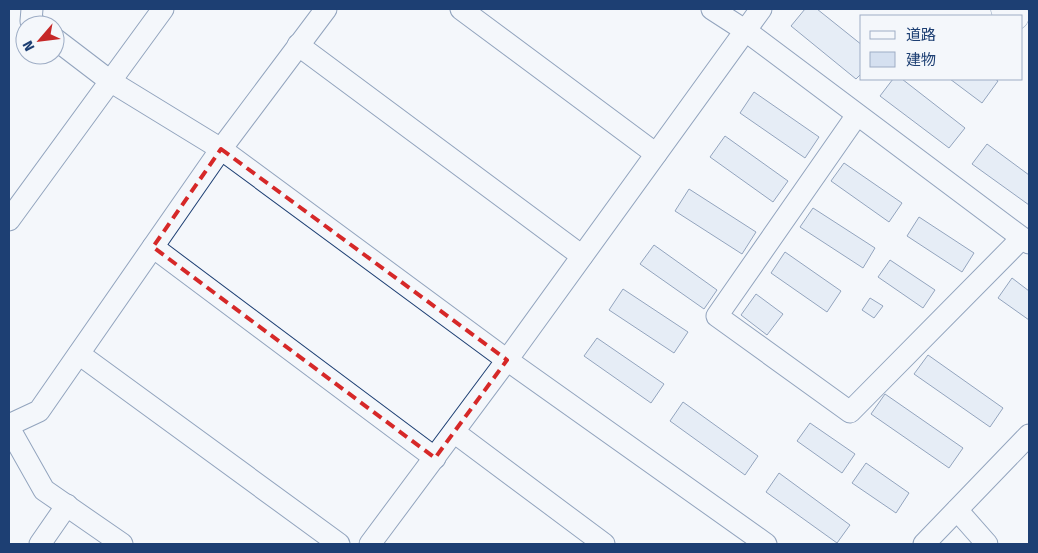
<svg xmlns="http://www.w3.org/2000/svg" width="1038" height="553" font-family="'Fira Sans','Noto Sans JP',sans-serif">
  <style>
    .building { fill: #d5e0f0; stroke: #1d3f73 }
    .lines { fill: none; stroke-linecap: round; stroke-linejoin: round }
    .street-casing { stroke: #1d3f73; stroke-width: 23 }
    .secondary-casing { stroke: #1d3f73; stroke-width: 29 }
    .street { stroke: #f4f7fb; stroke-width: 21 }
    .secondary { stroke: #f4f7fb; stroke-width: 28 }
    .marked { fill: none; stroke: #d62828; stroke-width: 4; stroke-dasharray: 10 6; stroke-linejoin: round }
  </style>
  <rect width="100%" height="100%" fill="#f4f7fb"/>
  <g class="building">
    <polygon points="805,9 817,9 862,45 862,73 856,79 791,26"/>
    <polygon points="893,79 902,79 965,128 949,148 880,96"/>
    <polygon points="950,79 995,79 998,81 982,103"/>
    <polygon points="754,92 819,137 805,158 740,113"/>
    <polygon points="725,136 788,181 773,202 710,157"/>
    <polygon points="987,144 1029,175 1029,205 972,164"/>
    <polygon points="844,163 902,203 889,222 831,181"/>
    <polygon points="689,189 756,232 742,254 675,211"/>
    <polygon points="813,208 875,248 863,268 800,227"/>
    <polygon points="919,217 974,253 962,272 907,236"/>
    <polygon points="654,245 717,290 704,309 640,264"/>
    <polygon points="785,252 841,291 827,312 771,273"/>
    <polygon points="890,260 935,290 923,308 878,277"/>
    <polygon points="1012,278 1029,291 1029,320 998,298"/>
    <polygon points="623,289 688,332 674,353 609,310"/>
    <polygon points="756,294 783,314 767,335 741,315"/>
    <polygon points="870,298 883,306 874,318 862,310"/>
    <polygon points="597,338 664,384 651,403 584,356"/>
    <polygon points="928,355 1003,408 990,427 914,374"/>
    <polygon points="885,394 963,448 949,468 871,414"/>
    <polygon points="683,402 758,456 745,475 670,421"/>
    <polygon points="810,423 855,454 842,473 797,441"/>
    <polygon points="866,463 909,493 896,513 852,483"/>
    <polygon points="779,473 850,525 837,543 766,492"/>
  </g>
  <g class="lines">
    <defs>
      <g id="street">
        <polyline points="32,9 31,21 37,25"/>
        <polyline points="461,9 656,154"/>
        <polyline points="712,9 746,31 1029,243"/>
        <polyline points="55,39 110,81 221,149 507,360 766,544"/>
        <polyline points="298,45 582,256"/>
        <polyline points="857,115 717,316 850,412 1022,238"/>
        <polyline points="9,220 163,9"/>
        <polyline points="153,247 435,458"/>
        <polyline points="79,354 339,544"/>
        <polyline points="9,425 39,411 221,149 326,9"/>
        <polyline points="9,428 44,490 122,544"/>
        <polyline points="454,432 604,544"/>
        <polyline points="957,510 987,544"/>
        <polyline points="40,544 67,505"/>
        <polyline points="370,544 507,360 761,9"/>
        <polyline points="924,544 1029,435"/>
      </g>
      <polyline id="secondary" points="1005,9 1015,16"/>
    </defs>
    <use href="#street" class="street-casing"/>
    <use href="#secondary" class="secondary-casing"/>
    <use href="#street" class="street"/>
    <use href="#secondary" class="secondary"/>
  </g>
  <path d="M0 0H1038V553H0ZM221 149 507 360 435 458 153 247Z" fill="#f4f7fb" fill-opacity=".55" fill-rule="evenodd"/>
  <path class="marked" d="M221 149 507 360 435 458 153 247Z"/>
  <rect width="1038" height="553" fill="none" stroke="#1d3f73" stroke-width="20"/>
  <rect x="860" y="15" width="162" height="65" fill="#f4f7fb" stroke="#9eadc5"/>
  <rect x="870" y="31" width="25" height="8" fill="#f4f7fb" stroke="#9eadc5"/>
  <text x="906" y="40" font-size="15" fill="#1d3f73">道路</text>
  <rect x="870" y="52" width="25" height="15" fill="#d5e0f0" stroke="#9eadc5"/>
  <text x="906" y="65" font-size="15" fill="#1d3f73">建物</text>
  <g transform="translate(40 40) rotate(242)"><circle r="24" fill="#f4f7fb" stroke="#9eadc5"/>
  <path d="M0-4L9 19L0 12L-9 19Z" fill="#c62828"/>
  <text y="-8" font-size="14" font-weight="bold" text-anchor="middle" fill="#1d3f73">N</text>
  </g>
</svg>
